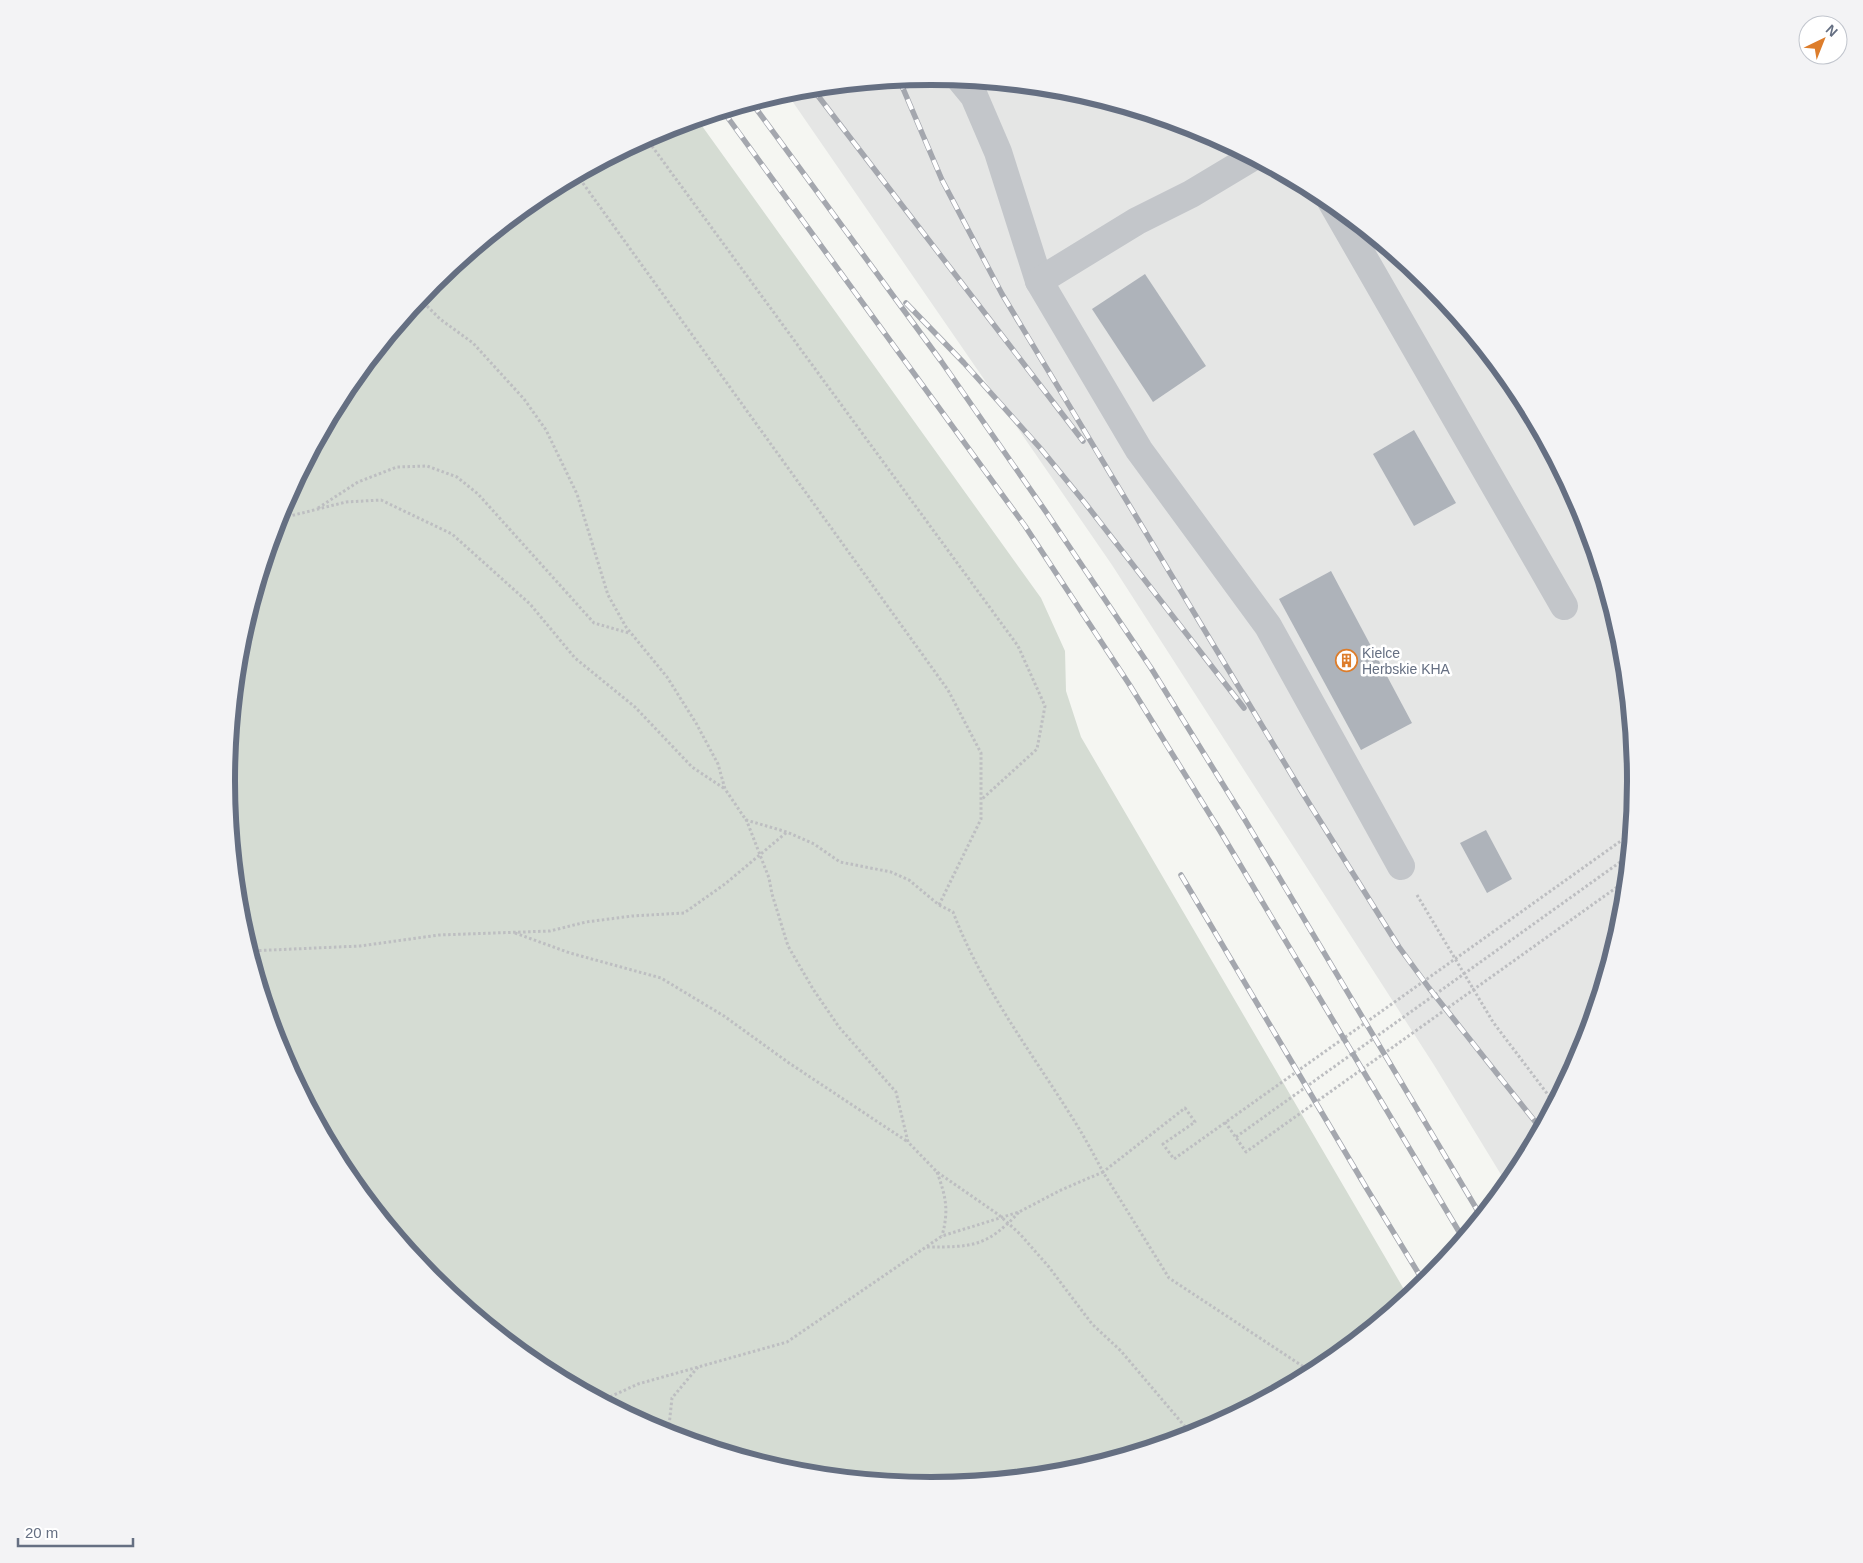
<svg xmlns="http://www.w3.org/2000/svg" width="1863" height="1563" font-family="Helvetica,sans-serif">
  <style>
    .built { fill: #e5e6e5 }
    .green { fill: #d5dcd3 }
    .building { fill: #aeb3ba }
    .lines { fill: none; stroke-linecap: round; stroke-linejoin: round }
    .path { stroke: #bdbec1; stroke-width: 3; stroke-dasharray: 2.5 2.5; stroke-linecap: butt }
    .minor { stroke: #c3c6ca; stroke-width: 28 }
    .rail-casing { stroke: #a4a7ae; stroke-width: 5.5 }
    .rail { stroke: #fff; stroke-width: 4; stroke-dasharray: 11; stroke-linecap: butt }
    .labels { text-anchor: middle; stroke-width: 5; stroke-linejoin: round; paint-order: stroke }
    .poi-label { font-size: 14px; fill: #656f82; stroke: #fff; text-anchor: start }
    .rim { fill: none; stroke: #656f82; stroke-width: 6 }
  </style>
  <rect width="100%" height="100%" fill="#f5f6f2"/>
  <polygon class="built" points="932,76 1069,90 1202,130 1324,195 1430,283 1518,390 1583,512 1623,644 1637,782 1623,919 1583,1052 1518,1174 1508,1186 1434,1065 1112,565 786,92 794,90"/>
  <polygon class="green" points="697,119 1041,598 1065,651 1066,691 1081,737 1409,1298 1323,1368 1201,1433 1069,1473 931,1487 794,1473 661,1433 539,1368 433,1280 345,1173 280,1051 240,919 226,781 238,660 240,644 280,511 345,389 433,283 540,195 662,130"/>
  <g class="building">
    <polygon points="1145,274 1206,366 1153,402 1092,309"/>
    <polygon points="1414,430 1456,503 1414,526 1373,454"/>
    <polygon points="1331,571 1412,723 1361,750 1279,599"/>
    <polygon points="1486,830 1512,879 1487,893 1460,843"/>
  </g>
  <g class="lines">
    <g class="path">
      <polyline points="646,138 1018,646 1045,706 1037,749 981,800"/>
      <polyline points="577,175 948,690 981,753 981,819 939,905"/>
      <path d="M420 299 440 319 473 343 524 399 546 430 577 494 608 595 626 627 667 677 696 723 718 764 725 789 746 820 787 832 814 844 840 862 891 872 909 880 939 905 953 912C982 988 1032 1053 1075 1122 1085 1138 1094 1155 1103 1172L1185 1108 1195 1122 1163 1144 1174 1159 1632 833"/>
      <polyline points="318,508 358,482 397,467 427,466 457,477 478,494 594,623 629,633"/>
      <polyline points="278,519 346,502 381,500 452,534 530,604 575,658 635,707 692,767 725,789"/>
      <polyline points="746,819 769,878 772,894 788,946 813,989 839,1027 896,1092 908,1142 937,1172 999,1215 1020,1234 1049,1267 1092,1324 1121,1351 1193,1436"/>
      <polyline points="1417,895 1493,1022 1555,1104"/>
      <polyline points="515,933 570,953 661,978 724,1016 789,1063 908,1142"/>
      <polyline points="249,951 360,946 439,935 550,931 586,922 632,916 684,913 725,884 787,832"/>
      <polyline points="1225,1122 1246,1152 1627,880"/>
      <polyline points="1236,1137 1630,855"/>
      <path d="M937 1172C946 1197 949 1210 942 1236"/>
      <path d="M927 1247C972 1247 987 1247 1019 1212"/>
      <polyline points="601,1401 638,1384 787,1342 942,1236 1019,1212 1061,1190 1103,1172 1169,1278 1313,1373"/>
      <polyline points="668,1435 672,1398 698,1367"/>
    </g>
    <g class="minor">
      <polyline points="960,79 974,96 998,152 1039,281"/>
      <polyline points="1251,158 1191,194 1137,221 1039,281 1139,450 1268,626 1401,866"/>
      <polyline points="1331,201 1564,606"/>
    </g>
    <defs>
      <g id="rail">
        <polyline points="899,79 942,180 1002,294 1302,792 1399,947 1429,988 1541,1129"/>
        <polyline points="812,88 1083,441"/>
        <polyline points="752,103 941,361 1046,512 1151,668 1245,820 1482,1218"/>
        <polyline points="723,111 1025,526 1129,684 1220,831 1464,1240"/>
        <polyline points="906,303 964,363 1041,449 1085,503 1244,708"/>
        <polyline points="1181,875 1367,1189 1425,1284"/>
      </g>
    </defs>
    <use href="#rail" class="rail-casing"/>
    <use href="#rail" class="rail"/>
  </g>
  <defs>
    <symbol id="building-ring" viewBox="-11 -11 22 22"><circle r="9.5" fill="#fff" stroke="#dd7d2b" stroke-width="1.5"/><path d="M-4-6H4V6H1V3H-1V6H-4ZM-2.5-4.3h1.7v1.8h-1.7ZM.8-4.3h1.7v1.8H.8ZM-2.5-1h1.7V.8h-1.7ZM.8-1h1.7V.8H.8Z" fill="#dd7d2b"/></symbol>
  </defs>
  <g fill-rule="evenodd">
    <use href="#building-ring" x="1334" y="648" width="25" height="25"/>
  </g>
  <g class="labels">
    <g class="poi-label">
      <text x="1362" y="658">Kielce<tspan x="1362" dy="16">Herbskie KHA</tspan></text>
    </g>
  </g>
  <path d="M0 0H1863V1563H0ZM235 781a696 696 0 1 1 1392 0a696 696 0 1 1-1392 0Z" fill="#f3f3f5" fill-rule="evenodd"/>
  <path class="rim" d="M235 781a696 696 0 1 1 1392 0a696 696 0 1 1-1392 0Z"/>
  <g transform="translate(1823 40) rotate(43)"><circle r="24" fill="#ffffff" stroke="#c1c5cd"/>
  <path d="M0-4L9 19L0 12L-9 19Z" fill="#dd7d2b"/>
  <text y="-8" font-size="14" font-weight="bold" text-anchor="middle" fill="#656f82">N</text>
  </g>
  <path d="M18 1538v8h115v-8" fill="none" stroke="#656f82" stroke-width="2.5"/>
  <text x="25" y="1538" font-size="15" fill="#656f82" stroke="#ffffff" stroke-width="4" paint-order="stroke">20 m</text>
</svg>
